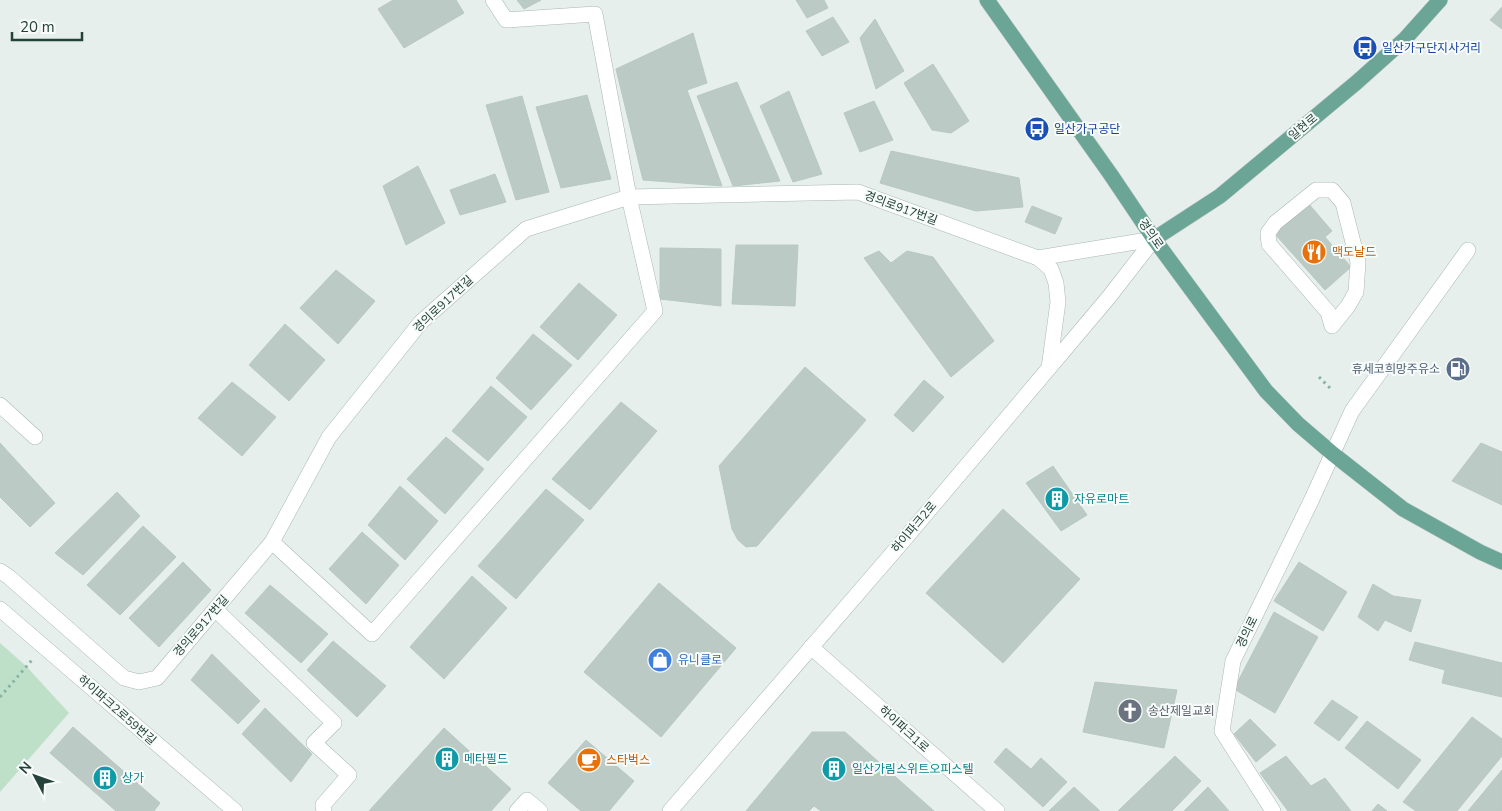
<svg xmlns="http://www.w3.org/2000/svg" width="1502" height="811" font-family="'Nunito Sans','Noto Sans KR',sans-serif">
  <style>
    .green { fill: #bfe0c8 }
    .building { fill: #bbcac4; stroke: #b8c9c2 }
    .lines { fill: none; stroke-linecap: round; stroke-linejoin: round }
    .minor-casing { stroke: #a8b8b2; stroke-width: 16 }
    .major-casing { stroke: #c2cac8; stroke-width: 16 }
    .path { stroke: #86b3a5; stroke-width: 3; stroke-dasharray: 2.5 4; stroke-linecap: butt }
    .minor { stroke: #fff; stroke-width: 15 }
    .major { stroke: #6aa596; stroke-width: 15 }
    .labels { text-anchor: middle; stroke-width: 4; stroke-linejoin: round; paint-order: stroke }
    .transit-label { font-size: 12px; fill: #164399; stroke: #f7fbf9; text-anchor: start }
    .street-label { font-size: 12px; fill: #24423a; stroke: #f7fbf9 }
    .food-label { font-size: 12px; fill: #c56008; stroke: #f7fbf9; text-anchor: start }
    .service-label { font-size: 12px; fill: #4e5e75; stroke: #f7fbf9; text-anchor: end }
    .culture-label { font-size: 12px; fill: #0d838f; stroke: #f7fbf9; text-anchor: start }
    .shop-label { font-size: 12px; fill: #366cbe; stroke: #f7fbf9; text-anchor: start }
    .worship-label { font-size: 12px; fill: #5b616d; stroke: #f7fbf9; text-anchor: start }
  </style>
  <rect width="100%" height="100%" fill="#e6efeb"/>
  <polygon class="green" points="0,643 26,666 69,713 0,792"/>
  <g class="building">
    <polygon points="393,0 456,0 464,13 404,48 378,9"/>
    <polygon points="517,0 541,0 524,9"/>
    <polygon points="796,0 824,0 828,8 807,18"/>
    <polygon points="1502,7 1502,29 1490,20"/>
    <polygon points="833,17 849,42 822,56 806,31"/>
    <polygon points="875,19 904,71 876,89 860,38"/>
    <polygon points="693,33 707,83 687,90 722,186 643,180 616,69"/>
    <polygon points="933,64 969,121 951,133 932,130 904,83"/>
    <polygon points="737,82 780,181 733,186 697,96"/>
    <polygon points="789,91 822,174 793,182 760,106"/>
    <polygon points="587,95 611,179 561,188 536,107"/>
    <polygon points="522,96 549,192 516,200 486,105"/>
    <polygon points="874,101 893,140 860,152 844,113"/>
    <polygon points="891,151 1019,178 1023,207 976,211 880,183"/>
    <polygon points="418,166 445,223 406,245 383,186"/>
    <polygon points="495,174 506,202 460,215 450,190"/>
    <polygon points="1308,203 1332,231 1325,237 1351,267 1325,290 1274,233"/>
    <polygon points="1032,206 1062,218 1055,234 1025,222"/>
    <polygon points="736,245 798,245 795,306 732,304"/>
    <polygon points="660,248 721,249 721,306 660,299"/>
    <polygon points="879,251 891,263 907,251 933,257 994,341 951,377 864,258"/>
    <polygon points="336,270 375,301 338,344 300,308"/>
    <polygon points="579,283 617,315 578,360 540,327"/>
    <polygon points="285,324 325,360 289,401 249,365"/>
    <polygon points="533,334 572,365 531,410 496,378"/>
    <polygon points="805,367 866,420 757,546 746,547 738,540 732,529 719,466"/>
    <polygon points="924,380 944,397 913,432 894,415"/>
    <polygon points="232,382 276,417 242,456 198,418"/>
    <polygon points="491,386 527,417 488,461 452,431"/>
    <polygon points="621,402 657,431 590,510 552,479"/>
    <polygon points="446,437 484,469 445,514 407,479"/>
    <polygon points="0,443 55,503 30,527 0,497"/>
    <polygon points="1481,443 1502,452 1502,505 1452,481"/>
    <polygon points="1053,466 1087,515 1061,531 1026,483"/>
    <polygon points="400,486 438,521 405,560 368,525"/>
    <polygon points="546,489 584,520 516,599 478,566"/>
    <polygon points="117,492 140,516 83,575 55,553"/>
    <polygon points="1003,509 1080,579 1003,663 926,593"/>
    <polygon points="143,526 176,557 120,615 87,585"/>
    <polygon points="362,532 399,565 366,604 329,569"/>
    <polygon points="183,562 211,590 159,647 129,618"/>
    <polygon points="1299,562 1347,592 1323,631 1274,601"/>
    <polygon points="472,576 507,608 444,679 410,647"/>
    <polygon points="659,583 736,648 661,737 584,672"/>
    <polygon points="1373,584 1393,596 1421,600 1411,632 1385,620 1378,631 1358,617"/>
    <polygon points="270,585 328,634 301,663 245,613"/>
    <polygon points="1274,612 1318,637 1275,713 1234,689"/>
    <polygon points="333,641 386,686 357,717 307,670"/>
    <polygon points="1415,642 1502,663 1502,697 1442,683 1445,670 1409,660"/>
    <polygon points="212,654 260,701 238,724 191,680"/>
    <polygon points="1095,682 1177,690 1164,748 1083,732"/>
    <polygon points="1332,700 1358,717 1339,741 1314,723"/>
    <polygon points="265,708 312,754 291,782 242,734"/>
    <polygon points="1472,717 1502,739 1502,756 1457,811 1416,811 1403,802"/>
    <polygon points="1250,719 1276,745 1256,762 1234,734"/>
    <polygon points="1367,721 1421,760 1398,789 1345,748"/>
    <polygon points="73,727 160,803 154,811 116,811 50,753"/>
    <polygon points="444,728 511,789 491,811 369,811"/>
    <polygon points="812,732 845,732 934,811 821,811 814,806 809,811 746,811"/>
    <polygon points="586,740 634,781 609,811 581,811 548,783"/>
    <polygon points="1006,748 1031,769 1041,758 1067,782 1043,807 994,762"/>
    <polygon points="1175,756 1201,781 1172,811 1118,811"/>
    <polygon points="1286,756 1311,786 1325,778 1351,811 1288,811 1260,773"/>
    <polygon points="1502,770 1502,811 1468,811"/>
    <polygon points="1074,787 1100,811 1049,811"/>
    <polygon points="1208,787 1229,811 1184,811"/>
    <polygon points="1378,804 1387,811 1372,811"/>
  </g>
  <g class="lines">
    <defs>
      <g id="minor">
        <polygon points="1316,190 1332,190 1343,203 1358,262 1356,292 1348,306 1332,326 1328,312 1269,244 1268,233 1275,223"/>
        <polyline points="1038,258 1154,239"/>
        <polyline points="0,405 35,437"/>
        <polyline points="272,542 372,634 655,311 629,197 595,14 506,20 493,0"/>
        <polyline points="0,571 9,577 124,678 139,682 157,678 272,542 329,437 421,322 526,229 629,197 858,192 1038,258 1051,269 1056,283 1058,302 1049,368"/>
        <polyline points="0,609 235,811"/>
        <polyline points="216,610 334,723 314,743 349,775 323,805 324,811"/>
        <polyline points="811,647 997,811"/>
        <polyline points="517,811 527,800 540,811"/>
        <polyline points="670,811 903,541 1109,297 1154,239"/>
        <polyline points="1273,811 1222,731 1233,661 1311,501 1352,411 1468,250"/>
      </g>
      <g id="major">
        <polyline points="987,0 1111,175 1154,239 1266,391 1298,424 1333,454 1403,509 1480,552 1502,562"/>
        <polyline points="1154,239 1220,196 1357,82 1405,39 1440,0"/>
      </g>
    </defs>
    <use href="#minor" class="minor-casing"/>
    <use href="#major" class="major-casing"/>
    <g class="path">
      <polyline points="1319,377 1330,388"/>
      <polyline points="0,697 32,660"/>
    </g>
    <use href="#minor" class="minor"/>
    <use href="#major" class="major"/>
  </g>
  <defs>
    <symbol id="bus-disc" viewBox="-11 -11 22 22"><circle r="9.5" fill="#1a4fb4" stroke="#f7fbf9"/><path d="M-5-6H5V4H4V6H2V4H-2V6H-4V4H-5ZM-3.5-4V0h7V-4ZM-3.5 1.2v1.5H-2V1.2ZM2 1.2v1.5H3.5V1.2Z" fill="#fff"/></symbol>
    <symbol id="restaurant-disc" viewBox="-11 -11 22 22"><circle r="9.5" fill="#e8710a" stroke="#f7fbf9"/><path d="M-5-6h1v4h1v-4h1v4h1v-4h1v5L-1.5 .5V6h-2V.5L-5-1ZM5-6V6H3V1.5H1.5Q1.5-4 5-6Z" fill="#fff"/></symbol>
    <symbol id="fuel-disc" viewBox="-11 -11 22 22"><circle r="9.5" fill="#5c6f8a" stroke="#f7fbf9"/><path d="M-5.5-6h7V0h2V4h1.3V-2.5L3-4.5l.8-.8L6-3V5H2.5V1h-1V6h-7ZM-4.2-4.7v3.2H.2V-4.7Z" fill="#fff"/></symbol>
    <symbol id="building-disc" viewBox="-11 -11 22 22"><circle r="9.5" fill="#0f9aa8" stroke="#f7fbf9"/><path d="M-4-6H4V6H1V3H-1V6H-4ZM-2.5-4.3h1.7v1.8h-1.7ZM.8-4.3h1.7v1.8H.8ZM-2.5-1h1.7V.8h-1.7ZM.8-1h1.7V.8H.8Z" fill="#fff"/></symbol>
    <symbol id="shop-disc" viewBox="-11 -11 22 22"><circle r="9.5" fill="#3f7fe0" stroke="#f7fbf9"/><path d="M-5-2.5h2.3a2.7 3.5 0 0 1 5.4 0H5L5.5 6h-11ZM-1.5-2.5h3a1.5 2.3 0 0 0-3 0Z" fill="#fff"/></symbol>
    <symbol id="church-disc" viewBox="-11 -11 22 22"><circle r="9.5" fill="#6b7280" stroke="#f7fbf9"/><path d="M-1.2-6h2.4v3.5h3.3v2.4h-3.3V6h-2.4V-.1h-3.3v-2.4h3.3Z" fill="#fff"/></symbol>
    <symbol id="cafe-disc" viewBox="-11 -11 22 22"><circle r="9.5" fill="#e8710a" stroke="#f7fbf9"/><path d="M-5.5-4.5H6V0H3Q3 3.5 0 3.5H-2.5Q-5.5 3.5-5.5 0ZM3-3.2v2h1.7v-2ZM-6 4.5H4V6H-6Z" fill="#fff"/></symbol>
  </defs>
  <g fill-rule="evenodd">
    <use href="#bus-disc" x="1351" y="34" width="28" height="28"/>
    <use href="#bus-disc" x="1023" y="115" width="28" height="28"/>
    <use href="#restaurant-disc" x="1300" y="238" width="28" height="28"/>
    <use href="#fuel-disc" x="1444" y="355" width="28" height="28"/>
    <use href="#building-disc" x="1043" y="485" width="28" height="28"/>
    <use href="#shop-disc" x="646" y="646" width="28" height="28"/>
    <use href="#church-disc" x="1116" y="697" width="28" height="28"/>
    <use href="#building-disc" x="433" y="745" width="28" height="28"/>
    <use href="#cafe-disc" x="575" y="746" width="28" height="28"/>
    <use href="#building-disc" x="820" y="755" width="28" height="28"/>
    <use href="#building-disc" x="91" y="764" width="28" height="28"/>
  </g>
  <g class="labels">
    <g class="transit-label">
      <text x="1382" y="52">일산가구단지사거리</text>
      <text x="1054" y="133">일산가구공단</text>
    </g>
    <g class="street-label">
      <text transform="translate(1303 127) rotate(-40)" y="4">일현로</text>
      <text transform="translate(901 208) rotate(20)" y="4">경의로917번길</text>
      <text transform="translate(1151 234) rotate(55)" y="4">경의로</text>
      <text transform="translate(443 304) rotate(-43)" y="4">경의로917번길</text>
      <text transform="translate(914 527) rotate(-50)" y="4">하이파크2로</text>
      <text transform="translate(201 626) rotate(-49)" y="4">경의로917번길</text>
      <text transform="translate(1247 632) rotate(-64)" y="4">경의로</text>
      <text transform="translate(117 710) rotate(41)" y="4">하이파크2로59번길</text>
      <text transform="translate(904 729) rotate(42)" y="4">하이파크1로</text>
    </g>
    <g class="food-label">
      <text x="1332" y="256">맥도날드</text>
      <text x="606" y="764">스타벅스</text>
    </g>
    <g class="service-label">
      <text x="1440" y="373">휴세코희망주유소</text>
    </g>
    <g class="culture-label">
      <text x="1074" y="503">자유로마트</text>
      <text x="464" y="763">메타필드</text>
      <text x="852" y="773">일산가림스위트오피스텔</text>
      <text x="122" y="782">상가</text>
    </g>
    <g class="shop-label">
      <text x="678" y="664">유니클로</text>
    </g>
    <g class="worship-label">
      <text x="1148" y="715">송산제일교회</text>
    </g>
  </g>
  <g transform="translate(35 776) rotate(311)" stroke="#f7fbf9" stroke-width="4" paint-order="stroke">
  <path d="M0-4L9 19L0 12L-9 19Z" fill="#24423a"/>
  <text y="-8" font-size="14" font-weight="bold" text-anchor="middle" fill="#24423a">N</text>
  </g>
  <path d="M12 32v8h70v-8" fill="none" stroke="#24423a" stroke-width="2.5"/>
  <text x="20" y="32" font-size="15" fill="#24423a" stroke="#f7fbf9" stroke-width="4" paint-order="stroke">20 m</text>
</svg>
